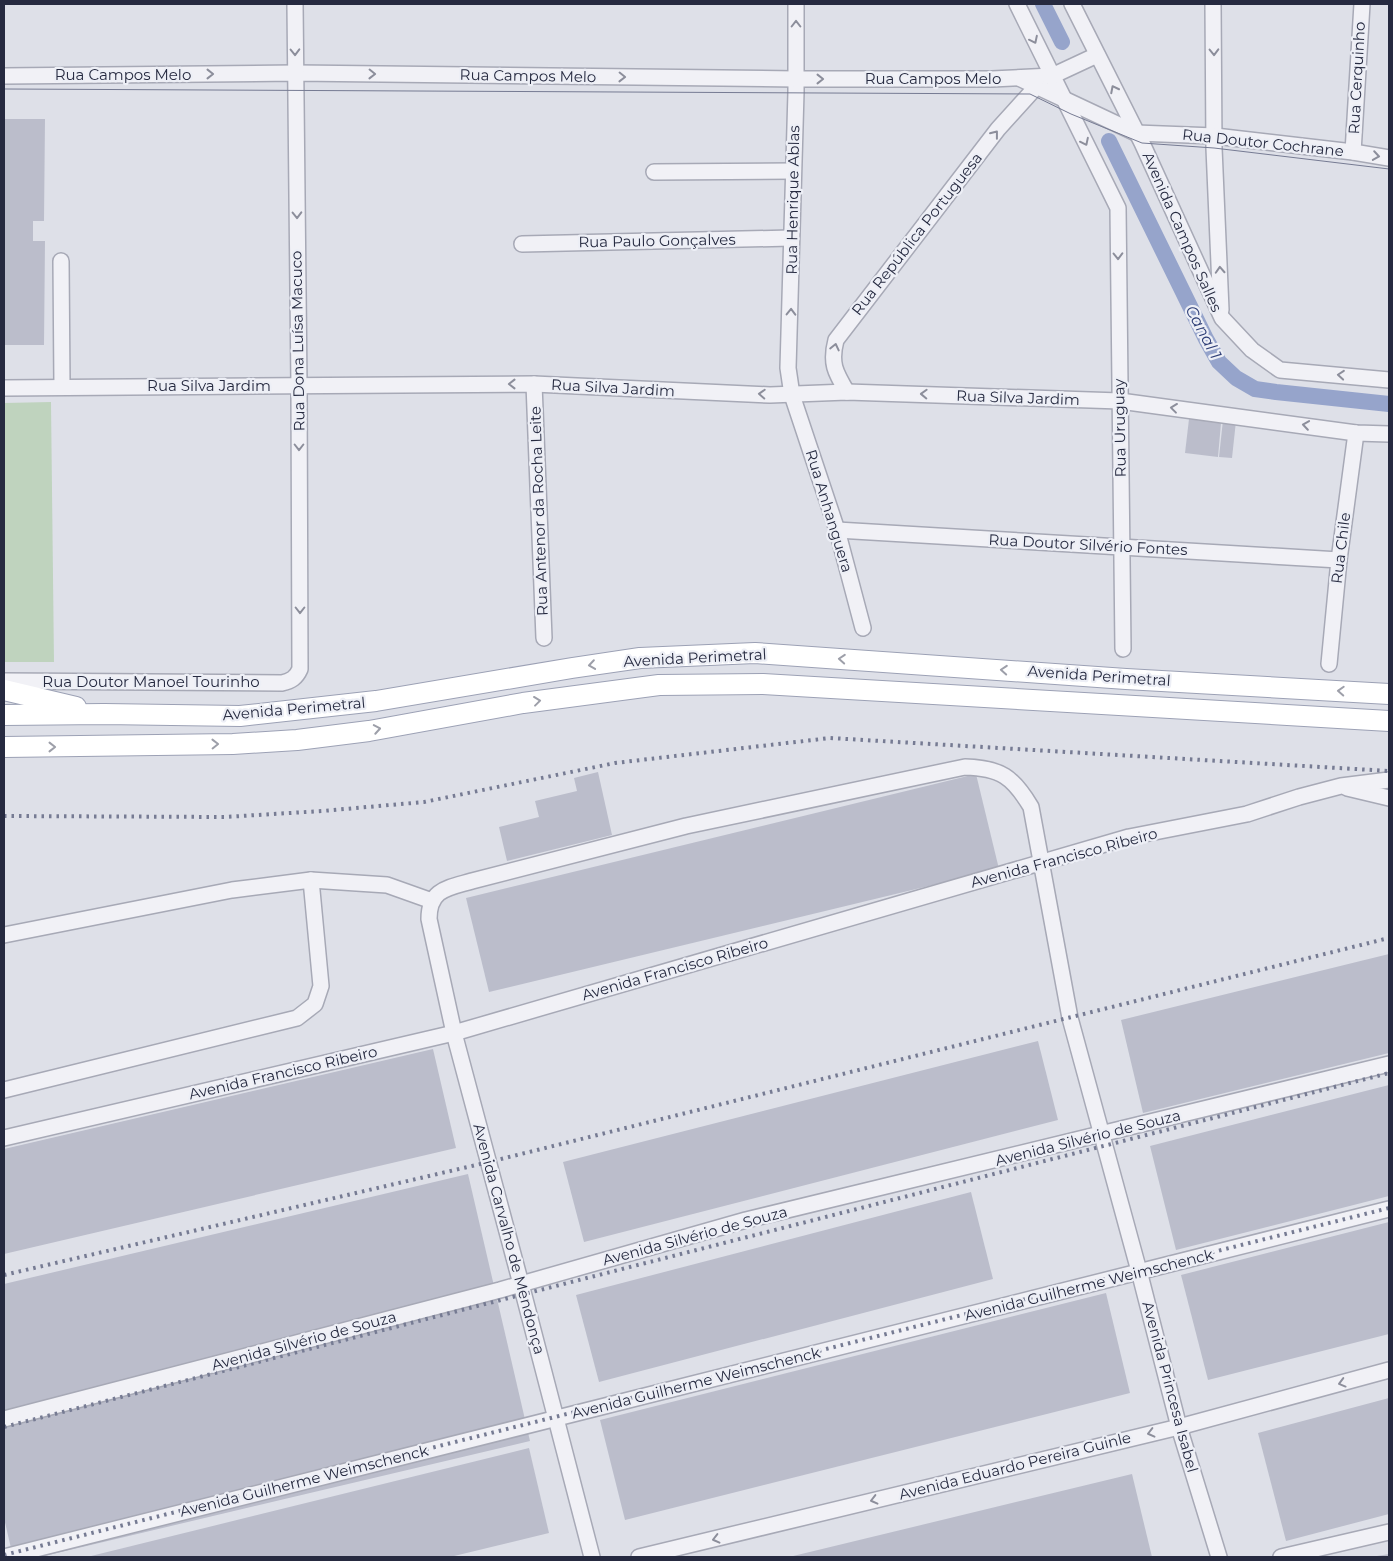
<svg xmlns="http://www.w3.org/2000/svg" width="1393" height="1561" font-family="Montserrat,sans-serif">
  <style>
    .green { fill: #bfd3be }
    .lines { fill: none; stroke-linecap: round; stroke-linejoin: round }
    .canal { stroke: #96a4cb; stroke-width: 16 }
    .building { fill: #bbbdcb }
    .minor-casing { stroke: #a7a9b6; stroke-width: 18 }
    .major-casing { stroke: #9ca1b5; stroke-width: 22 }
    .minor { stroke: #f1f1f6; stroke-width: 15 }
    .major { stroke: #fff; stroke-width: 20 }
    .tram { stroke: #767b93; stroke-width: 1 }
    .rail { stroke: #767b93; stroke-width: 4; stroke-dasharray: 2.5 5; stroke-linecap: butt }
    .oneway { stroke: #8c8e9b }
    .oneway2 { stroke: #9d9fa9 }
    .labels { text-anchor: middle; stroke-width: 4.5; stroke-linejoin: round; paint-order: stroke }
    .street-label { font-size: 15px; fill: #262a40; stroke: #edeff6 }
    .water-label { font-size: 16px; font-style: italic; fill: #2e3e76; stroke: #edeff6 }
  </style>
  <rect width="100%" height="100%" fill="#dee0e8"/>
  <polygon class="green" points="51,402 54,662 4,662 4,403"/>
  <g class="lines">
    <g class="canal">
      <polyline points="1043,4 1062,42"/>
      <polyline points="1109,141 1206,339 1219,362 1236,378 1255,389 1276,392 1389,404"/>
    </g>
  </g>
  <g class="building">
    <polygon points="4,119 45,119 44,221 33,221 33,241 45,241 44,345 4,345"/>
    <polygon points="1189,419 1221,423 1218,457 1185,453"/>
    <polygon points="1223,420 1236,421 1232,458 1219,457"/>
    <polygon points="598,772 612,835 507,861 499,827 539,817 535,801 577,791 574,778"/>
    <polygon points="976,774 999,869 489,992 466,898"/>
    <polygon points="1389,954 1389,1053 1143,1113 1121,1020"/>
    <polygon points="1038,1041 1058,1120 584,1242 563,1162"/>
    <polygon points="433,1049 456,1148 4,1254 4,1149"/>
    <polygon points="1389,1085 1389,1196 1176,1250 1150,1146"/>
    <polygon points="468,1174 530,1441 40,1557 13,1557 4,1518 4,1284"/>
    <polygon points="971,1192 993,1279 599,1382 576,1295"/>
    <polygon points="1389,1222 1389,1334 1208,1380 1181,1275"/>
    <polygon points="1106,1293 1130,1393 625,1520 600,1420"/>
    <polygon points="1389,1398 1389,1514 1286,1541 1258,1433"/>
    <polygon points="529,1448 549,1533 450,1557 87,1557"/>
    <polygon points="1132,1474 1152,1557 789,1557"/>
    <polygon points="1389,1554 1389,1557 1377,1557 1377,1556"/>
  </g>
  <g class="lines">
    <defs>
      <g id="minor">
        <polyline points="796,4 796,92 788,368 792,395 837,530 863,628"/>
        <polyline points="1017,4 1118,208 1123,649"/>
        <polyline points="1072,4 1142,143 1222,318 1252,350 1280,370 1389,380"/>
        <polyline points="1213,4 1214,148 1221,310"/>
        <polyline points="4,76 296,73 796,79 992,79 1052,76 1097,55"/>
        <polyline points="1019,78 1136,133 1215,136 1353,152 1389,158"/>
        <polyline points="1353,152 1362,4"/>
        <polyline points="654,172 793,171"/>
        <polyline points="522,244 791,238"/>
        <polyline points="61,261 62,387"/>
        <polyline points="534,384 544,638"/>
        <polyline points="4,388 534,384 770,395 847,392 1120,401 1356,433 1389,434"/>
        <path d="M847 392C835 372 830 363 836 340L998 129 1036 87"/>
        <polyline points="837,530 1339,560"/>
        <polyline points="1329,664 1339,560 1356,433"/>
        <path d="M4 681 282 683C291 681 296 678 300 669L299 386 295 4"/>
        <polyline points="1347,788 1389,798"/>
        <polyline points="4,935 232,890 311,880 387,885 432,901"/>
        <polyline points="4,1090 297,1018 315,1004 321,986 311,880"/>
        <polyline points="4,1138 454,1033 1129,837 1247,814 1299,797 1341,786 1389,780"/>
        <polyline points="4,1419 500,1290 746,1220 1389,1064"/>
        <polyline points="4,1557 1389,1209"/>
        <path d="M592 1557 521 1284 454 1033 429 919C429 889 448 888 472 881L686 826 965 767C1001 768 1013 777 1031 807L1070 1018 1139 1271 1179 1427 1219 1557"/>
        <polyline points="639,1557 1179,1427 1389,1370"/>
        <polyline points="1281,1557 1389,1532"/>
      </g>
      <g id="major">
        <polyline points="4,690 76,707"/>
        <polyline points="4,715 104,714 240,716 376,701 572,668 640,658 755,653 1126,679 1389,694"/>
        <polyline points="4,747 233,744 297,740 369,731 523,703 659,685 763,684 1389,721"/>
      </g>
    </defs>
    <use href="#minor" class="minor-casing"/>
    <use href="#major" class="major-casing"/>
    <use href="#minor" class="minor"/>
    <use href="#major" class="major"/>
    <polyline class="tram" points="4,89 1030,94 1071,114 1142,143 1214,148 1389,169"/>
    <g class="rail">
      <polyline points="4,816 225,817 322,811 424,802 615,763 830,738 1389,771"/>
      <polyline points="4,1275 489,1162 1389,938"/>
      <polyline points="4,1427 1389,1073"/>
      <polyline points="4,1555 1389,1208"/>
    </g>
  </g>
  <defs><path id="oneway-chevron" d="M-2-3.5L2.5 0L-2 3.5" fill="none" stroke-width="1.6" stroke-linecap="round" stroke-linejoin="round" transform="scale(1.25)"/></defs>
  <g class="oneway">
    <use href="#oneway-chevron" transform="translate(796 24) rotate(-90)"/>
    <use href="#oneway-chevron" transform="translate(1034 40) rotate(64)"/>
    <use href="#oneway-chevron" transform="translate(295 52) rotate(89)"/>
    <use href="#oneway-chevron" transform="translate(1214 52) rotate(89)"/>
    <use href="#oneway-chevron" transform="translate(210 74)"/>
    <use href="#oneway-chevron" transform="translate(372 74) rotate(1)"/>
    <use href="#oneway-chevron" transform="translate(622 77) rotate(1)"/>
    <use href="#oneway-chevron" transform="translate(820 79)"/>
    <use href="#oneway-chevron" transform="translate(1114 89) rotate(-117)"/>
    <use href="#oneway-chevron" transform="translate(995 134) rotate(-52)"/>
    <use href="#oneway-chevron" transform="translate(1085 142) rotate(64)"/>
    <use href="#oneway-chevron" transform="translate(1376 156) rotate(9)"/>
    <use href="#oneway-chevron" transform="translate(297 215) rotate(89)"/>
    <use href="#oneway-chevron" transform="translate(1118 256) rotate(89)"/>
    <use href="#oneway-chevron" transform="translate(1220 270) rotate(-93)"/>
    <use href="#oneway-chevron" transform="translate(791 312) rotate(-89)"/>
    <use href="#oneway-chevron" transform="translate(835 347) rotate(-77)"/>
    <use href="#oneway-chevron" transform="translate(1341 375) rotate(-175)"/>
    <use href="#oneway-chevron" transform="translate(512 384) rotate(180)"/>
    <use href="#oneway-chevron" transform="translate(762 394) rotate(-177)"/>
    <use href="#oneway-chevron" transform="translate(924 394) rotate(-178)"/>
    <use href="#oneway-chevron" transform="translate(1174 408) rotate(-173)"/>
    <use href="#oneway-chevron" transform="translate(1306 425) rotate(-172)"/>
    <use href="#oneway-chevron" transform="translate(299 447) rotate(90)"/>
    <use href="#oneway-chevron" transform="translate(300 610) rotate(90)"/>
    <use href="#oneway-chevron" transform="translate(1342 1383) rotate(165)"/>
    <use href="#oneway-chevron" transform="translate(1151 1433) rotate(166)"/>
    <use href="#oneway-chevron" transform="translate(874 1500) rotate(166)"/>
    <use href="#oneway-chevron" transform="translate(716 1539) rotate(166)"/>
  </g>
  <g class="oneway2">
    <use href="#oneway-chevron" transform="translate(842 659) rotate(-176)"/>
    <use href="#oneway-chevron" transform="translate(592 665) rotate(172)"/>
    <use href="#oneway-chevron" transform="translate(1004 670) rotate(-176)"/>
    <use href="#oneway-chevron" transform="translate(1341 691) rotate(-177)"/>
    <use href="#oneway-chevron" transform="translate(537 701) rotate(-7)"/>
    <use href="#oneway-chevron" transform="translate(377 729) rotate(-10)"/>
    <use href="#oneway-chevron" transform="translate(215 744) rotate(-1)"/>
    <use href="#oneway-chevron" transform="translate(52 747)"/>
  </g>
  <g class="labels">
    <g class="street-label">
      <text x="123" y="80">Rua Campos Melo</text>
      <text transform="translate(528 76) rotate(1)" y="5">Rua Campos Melo</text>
      <text transform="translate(1357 78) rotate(-87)" y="5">Rua Cerquinho</text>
      <text x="933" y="84">Rua Campos Melo</text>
      <text transform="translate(1263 143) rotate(6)" y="5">Rua Doutor Cochrane</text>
      <text transform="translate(793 200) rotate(-89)" y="5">Rua Henrique Ablas</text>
      <text transform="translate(1182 232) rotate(66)" y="5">Avenida Campos Salles</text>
      <text transform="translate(917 234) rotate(-52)" y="5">Rua República Portuguesa</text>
      <text transform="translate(657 241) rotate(-1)" y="5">Rua Paulo Gonçalves</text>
      <text transform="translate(298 341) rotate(-91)" y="5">Rua Dona Luísa Macuco</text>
      <text x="209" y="391">Rua Silva Jardim</text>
      <text transform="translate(613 388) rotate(3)" y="5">Rua Silva Jardim</text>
      <text transform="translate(1018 398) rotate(2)" y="5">Rua Silva Jardim</text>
      <text transform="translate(1120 428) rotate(-91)" y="5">Rua Uruguay</text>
      <text transform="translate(539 511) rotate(-92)" y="5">Rua Antenor da Rocha Leite</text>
      <text transform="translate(829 511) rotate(73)" y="5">Rua Anhanguera</text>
      <text transform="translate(1088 545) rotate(3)" y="5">Rua Doutor Silvério Fontes</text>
      <text transform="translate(1341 548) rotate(-83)" y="5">Rua Chile</text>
      <text transform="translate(695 658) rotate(-3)" y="5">Avenida Perimetral</text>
      <text transform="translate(1099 676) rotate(4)" y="5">Avenida Perimetral</text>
      <text x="151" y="687">Rua Doutor Manoel Tourinho</text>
      <text transform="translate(294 709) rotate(-5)" y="5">Avenida Perimetral</text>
      <text transform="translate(1064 858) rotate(-15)" y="5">Avenida Francisco Ribeiro</text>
      <text transform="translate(675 969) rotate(-16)" y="5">Avenida Francisco Ribeiro</text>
      <text transform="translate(283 1073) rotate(-13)" y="5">Avenida Francisco Ribeiro</text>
      <text transform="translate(1088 1138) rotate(-14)" y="5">Avenida Silvério de Souza</text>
      <text transform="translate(695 1236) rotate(-15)" y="5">Avenida Silvério de Souza</text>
      <text transform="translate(509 1239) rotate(75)" y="5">Avenida Carvalho de Mendonça</text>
      <text transform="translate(1089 1285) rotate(-14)" y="5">Avenida Guilherme Weimschenck</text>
      <text transform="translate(304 1341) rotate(-15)" y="5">Avenida Silvério de Souza</text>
      <text transform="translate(696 1383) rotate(-14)" y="5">Avenida Guilherme Weimschenck</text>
      <text transform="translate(1170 1387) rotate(75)" y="5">Avenida Princesa Isabel</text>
      <text transform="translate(1015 1466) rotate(-14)" y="5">Avenida Eduardo Pereira Guinle</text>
      <text transform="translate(304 1481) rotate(-14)" y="5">Avenida Guilherme Weimschenck</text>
    </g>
    <g class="water-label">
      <text transform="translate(1204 332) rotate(62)" y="6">Canal 1</text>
    </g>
  </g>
  <rect width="1393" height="1561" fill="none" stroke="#262a40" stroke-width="10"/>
</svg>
